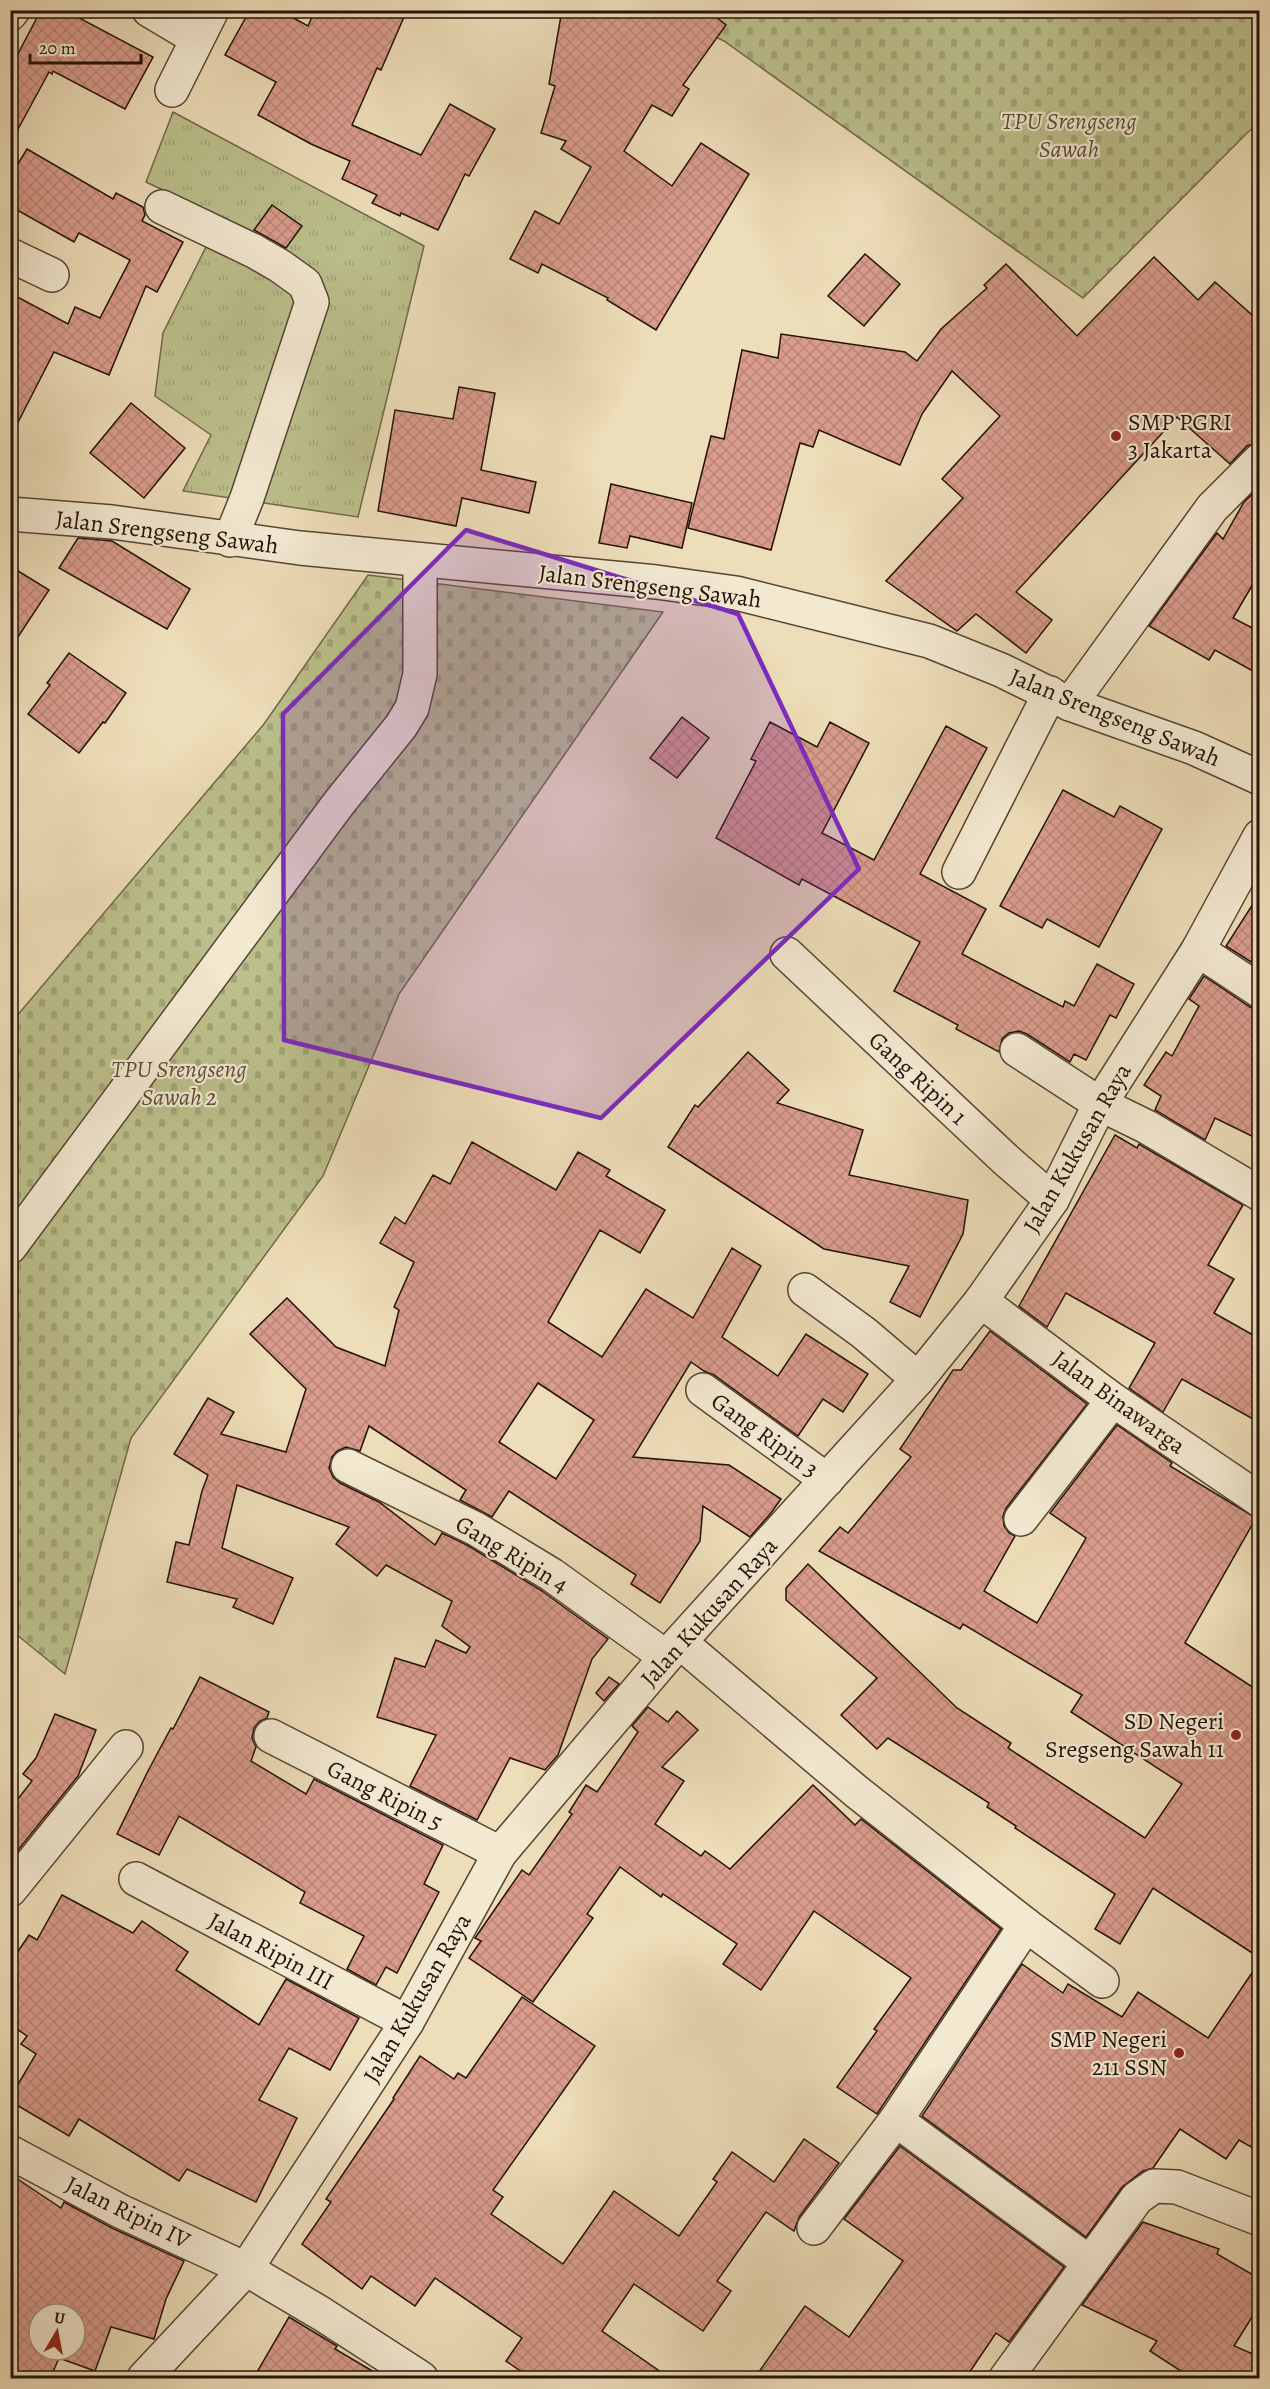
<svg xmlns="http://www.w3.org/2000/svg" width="1270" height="2389" font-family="Alegreya,serif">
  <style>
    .grass { fill: url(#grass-tufts); stroke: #70684a; stroke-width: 1.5 }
    .cemetery { fill: url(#cemetery-stones); stroke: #70684a; stroke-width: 1.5 }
    .building { fill: url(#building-cross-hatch); stroke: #231109; stroke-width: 1.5; fill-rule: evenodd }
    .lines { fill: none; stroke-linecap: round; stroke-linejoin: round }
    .minor-casing { stroke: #564435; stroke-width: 36 }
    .minor { stroke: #f3e9d1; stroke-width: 33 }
    .marked { fill: #7b2cbf; fill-opacity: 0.2; stroke: #7b2cbf; stroke-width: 4.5; stroke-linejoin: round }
    .poi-dot { fill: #8f2418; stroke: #f3e9d1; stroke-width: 2 }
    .labels { text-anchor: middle; stroke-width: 4.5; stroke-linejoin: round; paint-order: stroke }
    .park-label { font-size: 24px; font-style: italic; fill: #594e37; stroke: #f3e9d1 }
    .poi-label { font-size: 24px; fill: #231109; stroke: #f3e9d1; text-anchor: end }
    .street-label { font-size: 24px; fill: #231109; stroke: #f3e9d1 }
  </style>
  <defs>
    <pattern id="grass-tufts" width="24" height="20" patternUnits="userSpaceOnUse" patternTransform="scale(1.5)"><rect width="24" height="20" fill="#bcc08c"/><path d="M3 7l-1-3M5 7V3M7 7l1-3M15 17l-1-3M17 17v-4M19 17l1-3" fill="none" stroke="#a1a477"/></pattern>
    <pattern id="cemetery-stones" width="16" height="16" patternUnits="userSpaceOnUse" patternTransform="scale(1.5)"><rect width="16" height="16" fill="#bcc08c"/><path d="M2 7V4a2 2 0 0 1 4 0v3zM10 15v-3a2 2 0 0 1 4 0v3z" fill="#a1a477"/></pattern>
    <pattern id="building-cross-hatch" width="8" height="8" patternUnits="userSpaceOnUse" patternTransform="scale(1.5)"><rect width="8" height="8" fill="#d99c8c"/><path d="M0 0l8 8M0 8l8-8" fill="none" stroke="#ba8577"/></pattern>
  </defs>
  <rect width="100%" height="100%" fill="#edddb8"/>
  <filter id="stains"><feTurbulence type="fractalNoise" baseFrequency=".00333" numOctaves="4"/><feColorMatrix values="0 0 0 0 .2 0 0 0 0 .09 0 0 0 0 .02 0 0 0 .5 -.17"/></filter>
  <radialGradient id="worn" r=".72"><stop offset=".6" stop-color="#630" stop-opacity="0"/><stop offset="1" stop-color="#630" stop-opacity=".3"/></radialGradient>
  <polygon class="grass" points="173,112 424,246 358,517 183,491 211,435 155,396 163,333 221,217 146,182"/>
  <g class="cemetery">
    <polygon points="660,11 1259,11 1259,124 1248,132 1083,298 724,41"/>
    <polygon points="368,575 663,612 399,994 323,1176 131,1438 65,1674 11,1630 10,1024 264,724"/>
  </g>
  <g class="building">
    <polygon points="41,10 85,10 81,19 153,57 125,109 53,71 52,74 49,72 10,144 10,69"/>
    <polygon points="250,10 279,10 308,26 315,10 407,10 381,70 377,68 352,125 421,155 450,104 495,129 469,176 465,174 438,230 401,213 400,216 372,203 377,195 342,179 350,161 311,144 258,115 276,82 225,55"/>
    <polygon points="562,10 707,10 726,25 683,85 689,89 672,116 652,105 624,151 672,186 701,143 749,174 656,330 607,300 608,298 542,264 538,273 510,259 535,211 559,224 591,167 561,149 566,141 541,133 555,86 549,84"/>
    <polygon points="27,149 113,199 116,193 143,207 145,215 142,221 183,242 157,292 146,286 109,375 54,352 10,438 10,293 68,324 75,307 100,318 130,260 79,233 74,242 10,206 10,177"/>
    <polygon points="272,205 302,226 286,248 254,230"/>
    <polygon points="865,254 900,284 864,326 828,296"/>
    <polygon points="1154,257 1198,300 1215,282 1260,322 1260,442 1247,446 1230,464 1177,417 1016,592 1052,620 1026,653 976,614 957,631 886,581 963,498 942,479 1000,416 952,371 922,414 900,465 819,430 813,447 800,443 771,550 688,528 711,436 724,439 742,350 778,358 781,334 905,352 917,361 941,329 987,288 984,285 1006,264 1077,336"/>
    <polygon points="459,387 495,393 481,470 536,482 529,513 462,498 456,526 378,511 395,410 453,419"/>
    <polygon points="131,403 185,448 144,498 90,453"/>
    <polygon points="611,484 692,503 682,548 630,536 627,548 599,543"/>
    <polygon points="1260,487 1260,572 1233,618 1260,632 1260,675 1215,650 1209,660 1149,626 1217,533 1223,539 1244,502"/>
    <polygon points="78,538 112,541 190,589 167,629 59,568"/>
    <polygon points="10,566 49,590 10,649"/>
    <polygon points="69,653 126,693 105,723 103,722 79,753 28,714 50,685 47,683"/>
    <polygon points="682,717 709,738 677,778 650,758"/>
    <polygon points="770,722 817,747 830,722 869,743 822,833 874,860 946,726 987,748 920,874 986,909 962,954 1063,1007 1065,1001 1074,1006 1097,964 1134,984 1116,1018 1110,1015 1086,1060 1074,1054 1070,1062 1027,1034 1019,1031 1009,1033 1002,1039 999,1052 956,1029 958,1025 894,991 920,942 802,879 799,885 716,838 756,761 751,759"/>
    <polygon points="1063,790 1114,817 1120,806 1162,829 1099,947 1047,919 1042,928 1000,906"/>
    <polygon points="1260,893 1260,949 1251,962 1226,946"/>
    <polygon points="1204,976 1250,1007 1260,1010 1260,1140 1215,1118 1205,1140 1155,1110 1161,1096 1144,1085 1166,1052 1172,1056 1199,1006 1189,999"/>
    <polygon points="748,1052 789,1090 777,1103 863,1130 849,1175 968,1200 963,1234 920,1317 890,1302 909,1266 824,1249 668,1147 695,1105 698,1107"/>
    <polygon points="1115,1135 1137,1148 1139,1144 1243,1205 1208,1265 1234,1279 1214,1313 1260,1339 1260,1423 1182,1379 1163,1412 1129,1388 1155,1343 1066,1293 1047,1327 1019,1306"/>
    <path d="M472 1142 556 1190 578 1152 610 1170 606 1176 665 1210 640 1253 600 1230 548 1322 602 1357 646 1289 693 1318 732 1248 761 1266 722 1337 778 1376 806 1334 868 1374 843 1412 823 1399 798 1436 714 1375 704 1371 691 1362 633 1457 729 1465 781 1499 771 1513 750 1537 703 1506 700 1541 660 1603 631 1584 636 1575 509 1491 492 1517 460 1500 466 1490 369 1426 360 1451 346 1447 337 1451 332 1457 329 1468 333 1477 340 1483 379 1502 435 1545 442 1533 467 1545 542 1591 608 1639 592 1659 558 1755 545 1770 510 1758 477 1820 410 1786 436 1735 377 1717 395 1658 425 1667 436 1640 466 1653 470 1647 442 1626 452 1601 386 1565 377 1576 336 1544 349 1527 237 1485 222 1548 293 1578 273 1624 233 1607 237 1599 167 1582 176 1542 189 1545 202 1491 208 1475 174 1454 208 1398 234 1412 221 1434 286 1452 306 1389 250 1334 287 1298 336 1347 385 1366 399 1310 394 1307 414 1262 380 1243 395 1217 405 1224 433 1175 450 1184ZM538 1383 594 1420 556 1479 499 1442Z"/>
    <polygon points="990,1331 1087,1404 1006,1508 1003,1516 1004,1526 1009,1533 1015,1536 984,1591 1037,1623 1086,1538 1050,1513 1117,1425 1172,1463 1170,1466 1256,1518 1185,1643 1260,1692 1260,1958 1153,1888 1120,1944 1095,1929 1115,1894 1015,1828 1016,1826 987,1807 989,1803 888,1738 877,1749 841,1715 877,1678 786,1600 786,1588 808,1564 957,1708 1011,1743 1008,1748 1145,1838 1182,1784 1071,1712 1082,1695 963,1624 960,1629 819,1551 840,1527 848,1533 911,1457 900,1449 953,1370 961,1370"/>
    <polygon points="200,1677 269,1712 267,1718 260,1721 254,1728 252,1738 256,1747 251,1761 306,1794 314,1779 443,1845 424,1884 439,1892 397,1973 386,1967 376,1985 347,1969 364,1936 300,1903 305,1892 179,1816 159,1855 117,1834 148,1771 171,1728 173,1729"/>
    <polygon points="609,1677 619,1684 604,1701 596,1693"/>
    <polygon points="648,1707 668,1722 677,1711 698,1730 662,1767 684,1781 655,1824 701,1856 705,1851 730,1869 813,1785 855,1825 861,1819 1001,1929 877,2114 837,2087 877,2031 874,2029 911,1978 814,1911 761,1990 723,1964 737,1944 663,1894 661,1897 620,1867 587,1914 593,1918 533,2002 469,1958 481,1941 475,1938 522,1870 529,1875 572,1814 569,1812 586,1785 597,1792 638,1732 632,1726"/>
    <polygon points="55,1714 96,1730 78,1776 10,1860 10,1809 32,1781 23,1774 36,1758"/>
    <polygon points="62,1895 133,1933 142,1921 188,1952 176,1970 259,2025 286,1979 359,2018 330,2070 289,2048 259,2100 297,2118 256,2202 187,2169 179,2181 79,2119 69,2136 10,2101 10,2098 36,2054 21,2044 27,2036 10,2024 10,1963 29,1935 37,1940"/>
    <polygon points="1260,1961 1260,2152 1239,2140 1226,2159 1180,2129 1153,2168 1143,2171 1122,2187 1086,2237 922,2116 1022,1964 1063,1993 1068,1984 1122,2017 1138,1992 1208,2038"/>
    <polygon points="522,1997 595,2046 493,2190 503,2197 491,2214 563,2264 614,2191 679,2236 717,2182 713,2179 732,2152 774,2182 804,2139 839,2163 799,2217 794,2231 766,2212 717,2281 731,2291 703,2331 634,2284 602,2331 671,2379 532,2379 506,2361 522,2338 435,2278 415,2306 371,2276 362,2289 302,2244 331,2202 326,2199 394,2099 393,2098 420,2056 454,2079 458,2073 466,2078"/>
    <polygon points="900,2146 1064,2267 1009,2342 996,2333 965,2379 754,2379 805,2306 849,2337 903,2261 844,2219"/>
    <path d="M10 2174 61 2208 64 2202 112 2228 184 2261 166 2299 154 2339 111 2327 95 2371 59 2358 50 2379H10ZM39 2314H75V2350H39Z"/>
    <polygon points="1143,2222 1219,2249 1217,2254 1260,2279 1260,2304 1234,2346 1260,2357 1260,2379 1193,2379 1150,2351 1157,2341 1082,2305"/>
    <polygon points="289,2317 337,2346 335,2349 386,2379 253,2379"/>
  </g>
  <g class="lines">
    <defs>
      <g id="minor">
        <polyline points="149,10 196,38"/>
        <polyline points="10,14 13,10"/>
        <polyline points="172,90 212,10"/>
        <polyline points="162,207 254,251 280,266 305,284 312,302 247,498 230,540"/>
        <polyline points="10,255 52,275"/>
        <polyline points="10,514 112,522 300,548 656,582 736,593 929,641 1001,670 1070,704 1194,748 1260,778"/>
        <polyline points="1070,704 1212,508 1260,460"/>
        <polyline points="959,872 1050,693"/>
        <polyline points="1198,950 1260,991"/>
        <polyline points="787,954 1006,1160 1052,1200"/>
        <polyline points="1017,1050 1100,1104 1147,1127 1260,1194"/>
        <polyline points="10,1247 339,803 401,726 412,708 420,674 420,560"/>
        <polyline points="805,1290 864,1333 918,1379"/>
        <polyline points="981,1301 1113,1400 1260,1500"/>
        <polyline points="703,1390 827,1480"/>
        <polyline points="348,1466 476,1529 552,1575 666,1657"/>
        <polyline points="1021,1519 1113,1400"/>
        <polyline points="681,1643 857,1792 1026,1925 1102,1981"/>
        <polyline points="271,1736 500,1853"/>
        <polyline points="136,1879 407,2022"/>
        <polyline points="10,1890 126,1747"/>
        <polyline points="896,2120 1090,2263"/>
        <polyline points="10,2152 120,2211 246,2269 322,2314 421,2378"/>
        <polyline points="814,2228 896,2120 1026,1925"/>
        <polyline points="144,2378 246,2269 407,2022 500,1853 666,1657 918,1379 981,1301 1052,1200 1100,1104 1198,950 1260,836"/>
        <polyline points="1006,2378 1137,2198 1154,2186 1177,2187 1260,2219"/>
      </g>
    </defs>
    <use href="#minor" class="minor-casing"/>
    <use href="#minor" class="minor"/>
  </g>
  <path class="marked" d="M466 530 738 614 859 869 601 1118 284 1040 283 714Z"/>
  <g class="poi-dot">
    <circle cx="1116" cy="436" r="6"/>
    <circle cx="1236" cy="1735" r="6"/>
    <circle cx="1179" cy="2053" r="6"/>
  </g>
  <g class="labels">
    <g class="park-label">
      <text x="1069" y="129">TPU Srengseng<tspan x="1069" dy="28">Sawah</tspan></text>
      <text x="179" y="1077">TPU Srengseng<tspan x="179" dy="28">Sawah 2</tspan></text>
    </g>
    <g class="poi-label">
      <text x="1128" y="430" text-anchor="start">SMP PGRI<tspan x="1128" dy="28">3 Jakarta</tspan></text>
      <text x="1224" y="1729">SD Negeri<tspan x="1224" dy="28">Sregseng Sawah 11</tspan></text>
      <text x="1167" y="2047">SMP Negeri<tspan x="1167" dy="28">211 SSN</tspan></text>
    </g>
    <g class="street-label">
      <text transform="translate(167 532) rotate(7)" y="8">Jalan Srengseng Sawah</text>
      <text transform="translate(650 586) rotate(7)" y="8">Jalan Srengseng Sawah</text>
      <text transform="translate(1115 717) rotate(22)" y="8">Jalan Srengseng Sawah</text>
      <text transform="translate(918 1078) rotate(43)" y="8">Gang Ripin 1</text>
      <text transform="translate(1077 1148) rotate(-60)" y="8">Jalan Kukusan Raya</text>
      <text transform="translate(1119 1402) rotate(36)" y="8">Jalan Binawarga</text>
      <text transform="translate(765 1435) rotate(36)" y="8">Gang Ripin 3</text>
      <text transform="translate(512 1554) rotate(31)" y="8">Gang Ripin 4</text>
      <text transform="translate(709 1612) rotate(-48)" y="8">Jalan Kukusan Raya</text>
      <text transform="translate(385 1795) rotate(27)" y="8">Gang Ripin 5</text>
      <text transform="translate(271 1951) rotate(28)" y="8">Jalan Ripin III</text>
      <text transform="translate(417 1998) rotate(-60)" y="8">Jalan Kukusan Raya</text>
      <text transform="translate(128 2212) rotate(26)" y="8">Jalan Ripin IV</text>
    </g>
  </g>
  <rect width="1270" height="2389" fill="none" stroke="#edddb8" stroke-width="36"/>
  <rect x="12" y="12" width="1246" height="2365" fill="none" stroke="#231109" stroke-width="3"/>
  <rect x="18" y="18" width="1234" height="2353" fill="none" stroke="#231109" stroke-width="1.5"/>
  <g transform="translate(57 2332) rotate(10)"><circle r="28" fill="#f3e9d1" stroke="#a09381" stroke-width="1.5"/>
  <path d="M0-4.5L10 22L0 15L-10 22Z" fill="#8f2418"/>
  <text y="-9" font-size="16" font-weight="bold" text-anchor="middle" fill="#231109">U</text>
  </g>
  <path d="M30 54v9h111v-9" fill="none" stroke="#231109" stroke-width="3"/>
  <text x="39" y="54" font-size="18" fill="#231109" stroke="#f3e9d1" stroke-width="4.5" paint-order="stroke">20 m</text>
  <rect width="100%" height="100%" filter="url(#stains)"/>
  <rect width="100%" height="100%" fill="url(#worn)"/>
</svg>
